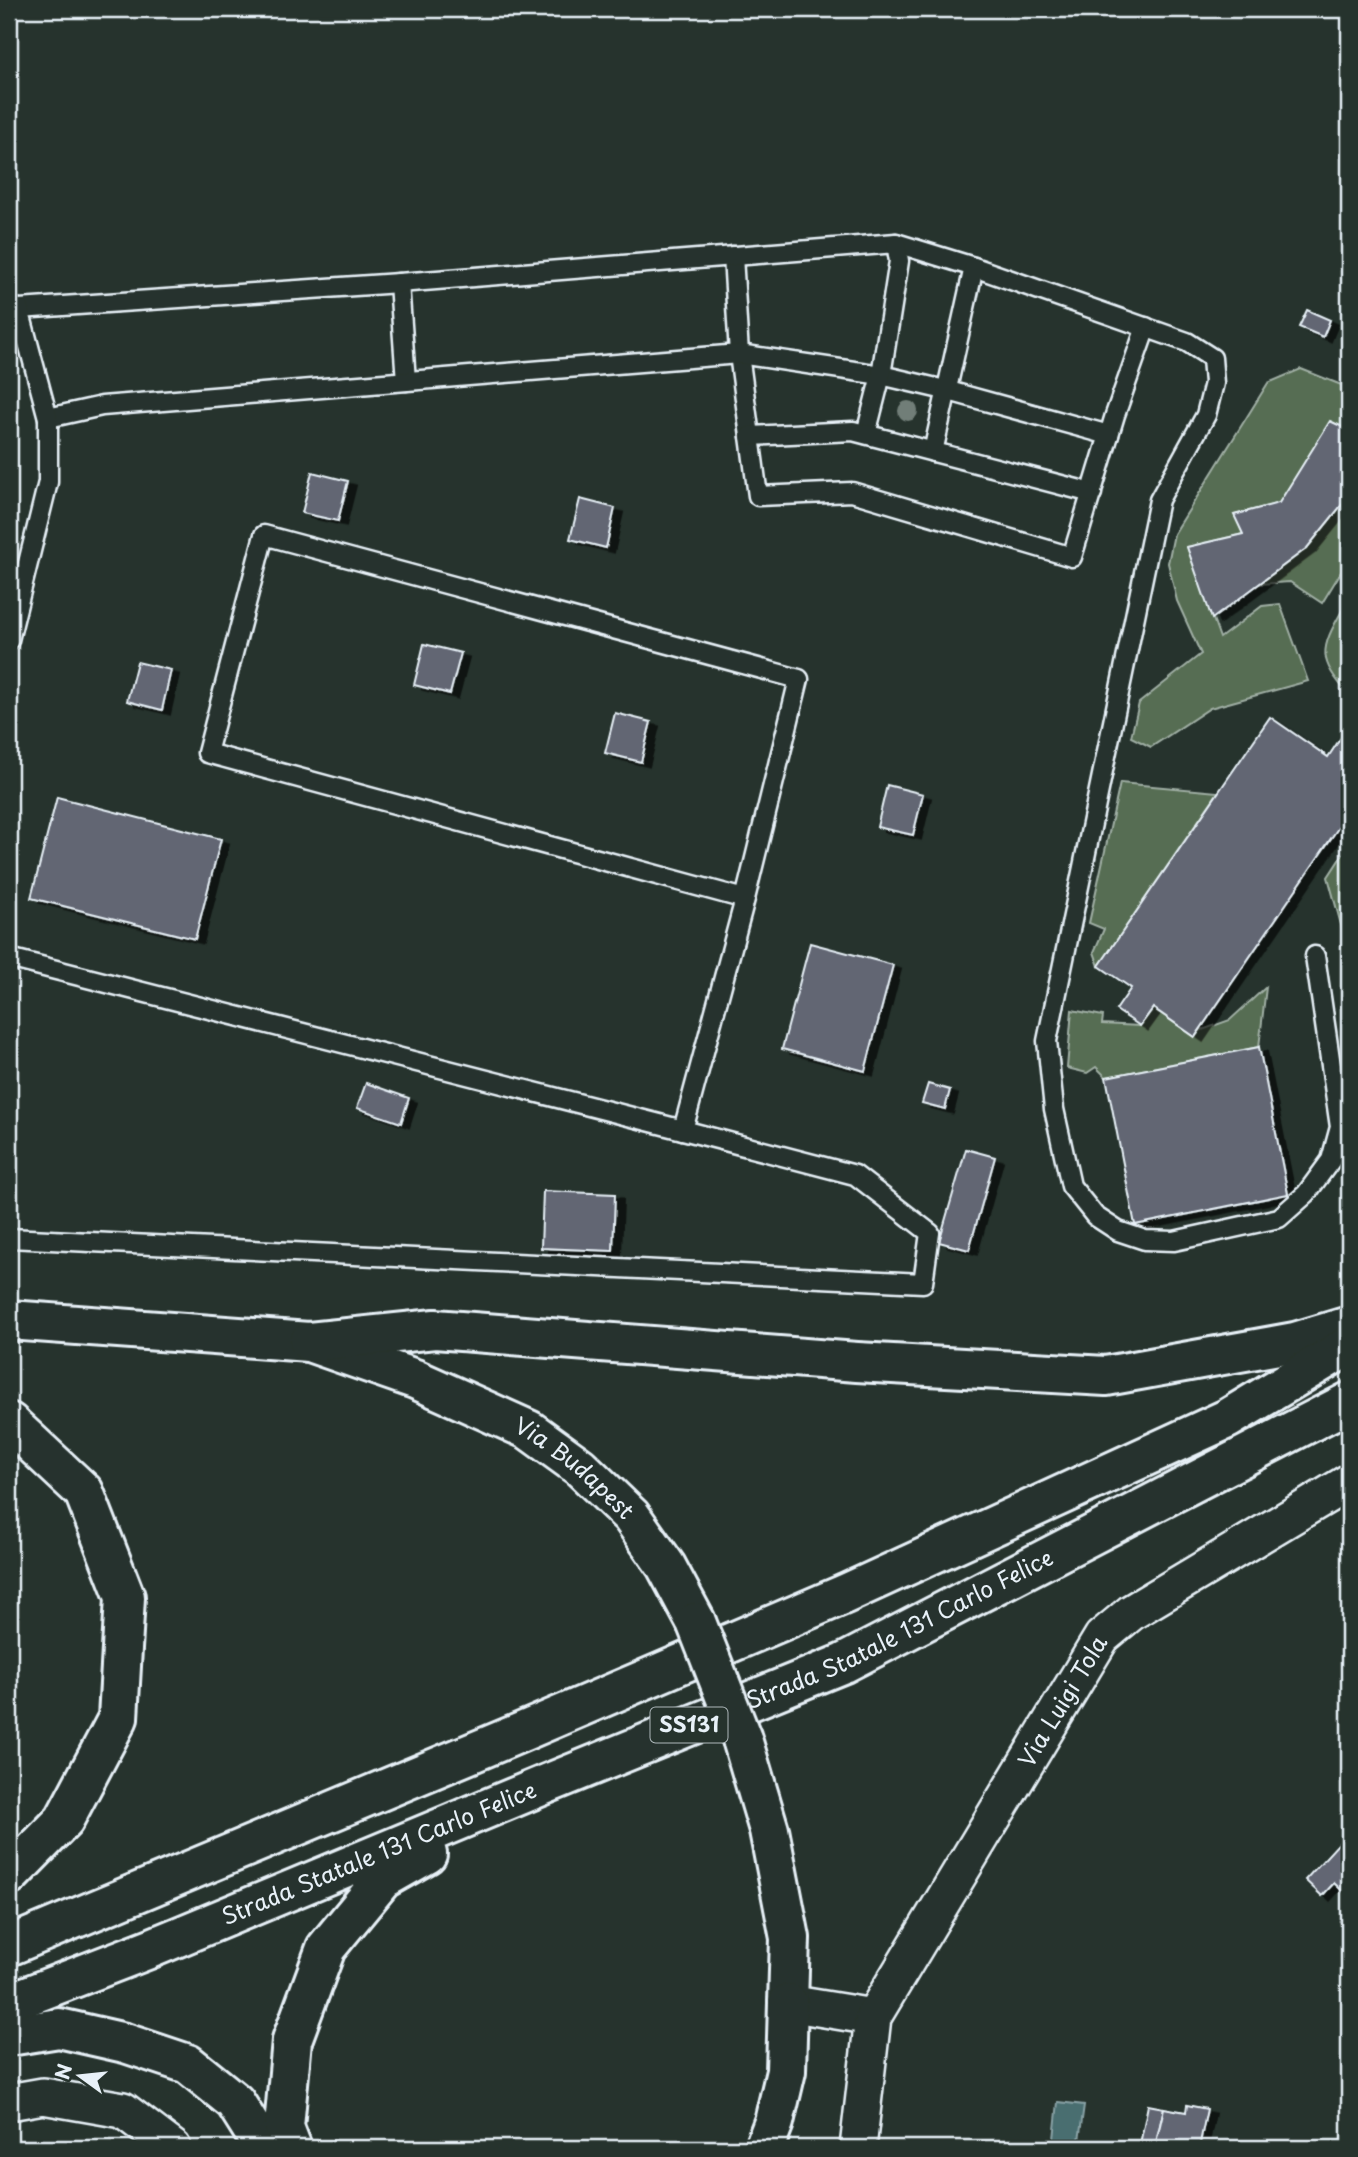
<svg xmlns="http://www.w3.org/2000/svg" width="1358" height="2157" font-family="'Playpen Sans',sans-serif">
  <style>
    .green { fill: #576d52; stroke: #a0afa5; stroke-width: 2 }
    .water { fill: #4a6e70; stroke: #89a2a6; stroke-width: 2 }
    .building { fill: #626673; stroke: #e8f1f8; stroke-width: 2; filter: url(#shadow) }
    .lines { fill: none; stroke-linecap: round; stroke-linejoin: round }
    .service-casing { stroke: #e8f1f8; stroke-width: 23 }
    .minor-casing { stroke: #e8f1f8; stroke-width: 40 }
    .secondary-casing { stroke: #e8f1f8; stroke-width: 44 }
    .trunk-casing { stroke: #e8f1f8; stroke-width: 44 }
    .service { stroke: #26332d; stroke-width: 18 }
    .minor { stroke: #26332d; stroke-width: 35 }
    .secondary { stroke: #26332d; stroke-width: 38 }
    .trunk { stroke: #26332d; stroke-width: 38 }
    .secondary-bridge-casing { stroke: #e8f1f8; stroke-width: 44; stroke-linecap: butt }
    .secondary-bridge { stroke: #26332d; stroke-width: 38 }
    .tree { fill: #717e78 }
    .labels { text-anchor: middle; stroke-width: 7; stroke-linejoin: round; paint-order: stroke }
    .shield { fill: #26332d; stroke: #aeb8bb; stroke-width: 2 }
    .shield-label { font-size: 21px; font-weight: bold; fill: #e8f1f8 }
    .street-label { font-size: 23px; fill: #e8f1f8; stroke: #26332d }
  </style>
  <defs>
    <filter id="shadow"><feDropShadow dx="8" dy="4.5" stdDeviation="0" flood-color="#0009"/></filter>
  </defs>
  <rect width="100%" height="100%" fill="#26332d"/>
  <filter id="ink" filterUnits="userSpaceOnUse"><feTurbulence type="fractalNoise" baseFrequency=".0143" numOctaves="2"/><feDisplacementMap in="SourceGraphic" scale="14" xChannelSelector="R" yChannelSelector="G"/><feConvolveMatrix kernelMatrix="1 2 1 2 8 2 1 2 1" color-interpolation-filters="sRGB"/></filter>
  <g filter="url(#ink)">
    <g class="green">
      <polygon points="1301,369 1349,388 1349,430 1330,422 1279,503 1235,515 1243,534 1187,547 1220,638 1262,606 1280,604 1308,681 1210,708 1151,747 1131,737 1139,703 1201,654 1177,601 1168,563 1174,534 1268,383"/>
      <polygon points="1349,496 1349,559 1322,603 1290,582 1259,584 1307,548"/>
      <path d="M1343 609 1349 612V695C1318 659 1319 651 1343 609Z"/>
      <polygon points="1120,783 1218,792 1099,966 1094,952 1104,929 1089,923"/>
      <polygon points="1343,854 1349,858 1349,954 1328,877"/>
      <polygon points="1266,987 1259,1047 1106,1077 1096,1067 1087,1073 1067,1068 1072,1010 1103,1016 1102,1024 1140,1026 1153,1008 1195,1037 1199,1031 1230,1020"/>
    </g>
    <polygon class="water" points="1058,2102 1084,2105 1078,2148 1053,2148"/>
    <g class="building">
      <polygon points="1307,310 1330,320 1323,337 1299,327"/>
      <polygon points="1330,421 1349,430 1349,496 1307,548 1212,619 1187,547 1243,534 1234,515 1279,503"/>
      <polygon points="312,472 348,481 338,521 302,513"/>
      <polygon points="580,499 615,508 606,548 570,539"/>
      <polygon points="424,644 461,653 450,694 414,685"/>
      <polygon points="137,662 171,670 162,710 127,701"/>
      <polygon points="615,713 651,722 641,762 605,753"/>
      <polygon points="1270,717 1328,757 1346,730 1349,732 1349,767 1343,776 1349,780 1349,812 1195,1037 1153,1008 1140,1026 1116,1010 1131,988 1099,966"/>
      <polygon points="887,785 923,794 913,835 877,827"/>
      <polygon points="57,797 221,839 195,939 31,898"/>
      <polygon points="810,943 893,965 865,1071 782,1049"/>
      <polygon points="1259,1047 1288,1194 1135,1225 1106,1077"/>
      <polygon points="366,1083 409,1098 401,1123 357,1108"/>
      <polygon points="928,1084 950,1090 945,1109 922,1103"/>
      <polygon points="966,1149 995,1157 969,1250 939,1242"/>
      <polygon points="543,1191 615,1194 613,1251 541,1248"/>
      <polygon points="1349,1832 1349,1897 1334,1883 1322,1896 1305,1880"/>
      <polygon points="1349,1911 1349,1929 1340,1921"/>
      <polygon points="1148,2105 1164,2108 1155,2147 1140,2144"/>
      <polygon points="1187,2105 1207,2109 1199,2148 1155,2147 1164,2108 1186,2112"/>
    </g>
    <g class="lines">
      <defs>
        <g id="service">
          <polyline points="733,256 739,354 758,496 852,492 1072,557 1115,415 1146,327"/>
          <polyline points="399,283 406,381"/>
          <polyline points="9,306 19,309 399,283 896,243 974,267 1187,342 1212,358 1214,383 1206,415 1159,500 1047,1041 1054,1109 1071,1186 1095,1216 1118,1231 1145,1240 1174,1241 1279,1218 1306,1194 1331,1160 1340,1127 1315,956"/>
          <polyline points="48,418 102,406 739,354 881,375 945,390 1109,435"/>
          <polyline points="866,434 881,375 899,261 896,243"/>
          <polyline points="750,436 853,431 1092,493"/>
          <polyline points="933,452 974,267"/>
          <polyline points="9,640 48,482 48,418 19,309"/>
          <polyline points="9,958 683,1130 745,899 799,679 264,535 207,753 745,899"/>
          <polyline points="9,1238 923,1283 930,1233 855,1175 683,1130"/>
        </g>
        <g id="minor">
          <polyline points="788,2003 873,2017"/>
          <polyline points="9,2102 43,2096 123,2110 173,2148"/>
          <path id="s1" d="M858 2148 873 2017 1102 1637 1132 1612 1349 1482"/>
        </g>
        <g id="secondary">
          <path id="s2" d="M9 1320 309 1342 415 1379 529 1430 580 1467 631 1516 666 1566 696 1622"/>
          <polyline points="742,1739 769,1830 790,1938 788,2003"/>
        </g>
        <g id="trunk">
          <polyline points="309,1342 435,1329 857,1362 1106,1376 1295,1342 1349,1326"/>
          <polyline points="9,1422 84,1492 125,1597 118,1718 64,1820 9,1876"/>
          <polyline points="9,1946 517,1734 845,1594 1227,1419 1349,1345"/>
          <path id="s3" d="M9 2003 149 1949 544 1785 844 1663 1349 1402"/>
          <polyline points="9,2036 59,2028 125,2043 188,2064 235,2102 264,2148"/>
          <polyline points="292,2148 284,2127 292,2040 326,1948 383,1879 427,1854"/>
          <polyline points="764,2148 774,2122 786,2071 788,2003"/>
        </g>
      </defs>
      <use href="#service" class="service-casing"/>
      <use href="#minor" class="minor-casing"/>
      <use href="#secondary" class="secondary-casing"/>
      <use href="#trunk" class="trunk-casing"/>
      <use href="#service" class="service"/>
      <use href="#minor" class="minor"/>
      <use href="#secondary" class="secondary"/>
      <use href="#trunk" class="trunk"/>
      <defs>
        <polyline id="secondary-bridge" points="696,1622 742,1739"/>
      </defs>
      <use href="#secondary-bridge" class="secondary-bridge-casing"/>
      <use href="#secondary-bridge" class="secondary-bridge"/>
    </g>
    <circle class="tree" cx="908" cy="411" r="10"/>
  </g>
  <g class="labels">
    <rect class="shield" x="650.5" y="1707.5" width="77" height="35" rx="5"/>
    <g class="shield-label">
      <text x="689" y="1732">SS131</text>
    </g>
    <g class="street-label">
      <text dy="8" stroke="none"><textPath href="#s2" startOffset="597">Via Budapest</textPath></text>
      <text dy="8" stroke="none"><textPath href="#s3" startOffset="966">Strada Statale 131 Carlo Felice</textPath></text>
      <text dy="8" stroke="none"><textPath href="#s1" startOffset="500">Via Luigi Tola</textPath></text>
      <text dy="8" stroke="none"><textPath href="#s3" startOffset="399">Strada Statale 131 Carlo Felice</textPath></text>
    </g>
  </g>
  <rect width="1358" height="2157" fill="none" stroke="#26332d" stroke-width="35"/>
  <rect x="18" y="18" width="1323" height="2122" fill="none" stroke="#e8f1f8" stroke-width="2.5" filter="url(#ink)"/>
  <g transform="translate(80 2076) rotate(285)" stroke="#26332d" stroke-width="5" paint-order="stroke">
  <path d="M0-5L12 26L0 18L-12 26Z" fill="#e8f1f8"/>
  <text y="-10" font-size="19" font-weight="bold" text-anchor="middle" fill="#e8f1f8">N</text>
  </g>
</svg>
